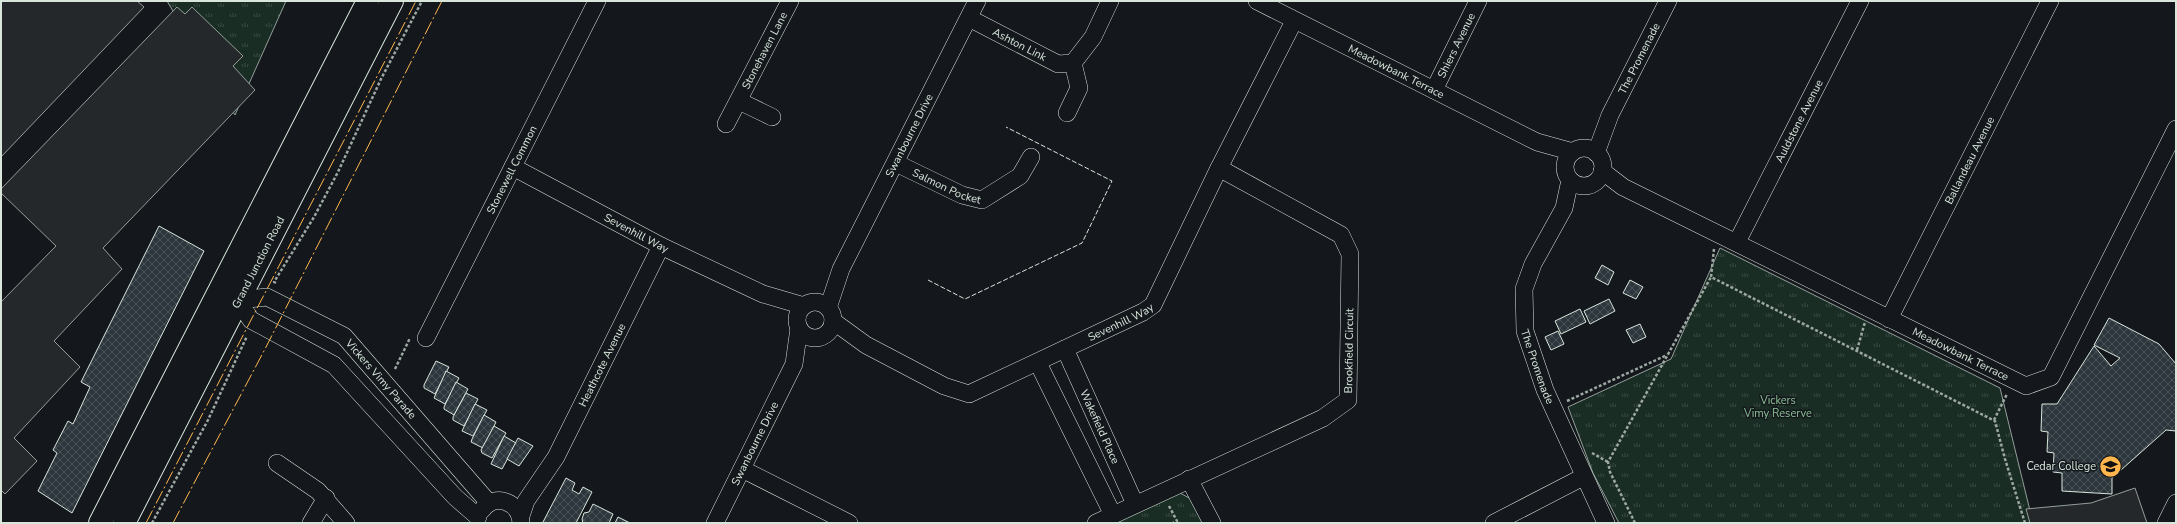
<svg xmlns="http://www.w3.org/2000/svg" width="2177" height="524" font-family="'Nunito Sans',sans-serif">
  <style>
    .grass { fill: url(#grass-tufts); stroke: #939e99 }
    .parking { fill: #24282b; stroke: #939e99 }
    .building { fill: url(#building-cross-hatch); stroke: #d8e6dc }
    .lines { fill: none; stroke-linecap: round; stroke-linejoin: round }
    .minor-casing { stroke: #d8e6dc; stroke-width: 18 }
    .highway-casing { stroke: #d8e6dc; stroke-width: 24 }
    .path { stroke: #9da8a2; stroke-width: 2.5; stroke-dasharray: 3 2; stroke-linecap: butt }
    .minor { stroke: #14181c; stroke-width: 17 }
    .highway { stroke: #14181c; stroke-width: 22 }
    .fence { stroke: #d8e6dc; stroke-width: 1; stroke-dasharray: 5 2; stroke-linecap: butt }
    .power { stroke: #ffb74d; stroke-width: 1; stroke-dasharray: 14 3 2 3; stroke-linecap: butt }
    .labels { text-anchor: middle; stroke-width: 3; stroke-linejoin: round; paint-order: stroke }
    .street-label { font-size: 11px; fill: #d8e6dc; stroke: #14181c }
    .park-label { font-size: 11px; fill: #8ac095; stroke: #14181c }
    .poi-label { font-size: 11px; fill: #d8e6dc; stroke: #14181c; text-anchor: end }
  </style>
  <defs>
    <pattern id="grass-tufts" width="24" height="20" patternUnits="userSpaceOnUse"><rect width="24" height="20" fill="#1a2d24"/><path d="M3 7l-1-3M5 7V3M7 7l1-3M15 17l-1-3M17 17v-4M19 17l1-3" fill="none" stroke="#3b4b43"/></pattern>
    <pattern id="building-cross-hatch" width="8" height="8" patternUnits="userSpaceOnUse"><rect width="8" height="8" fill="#2c363c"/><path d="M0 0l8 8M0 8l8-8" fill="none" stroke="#4a5358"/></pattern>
  </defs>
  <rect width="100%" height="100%" fill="#14181c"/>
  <g class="grass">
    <polygon points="167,1 286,1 235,115"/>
    <polygon points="1720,248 2000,388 2033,523 1619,523 1593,473 1568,407 1671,359"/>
    <polygon points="1180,493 1191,499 1204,523 1113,523"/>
  </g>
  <g class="parking">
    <polygon points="1,1 137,1 144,7 1,157"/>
    <polygon points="177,7 185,14 192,7 243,56 233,66 255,90 103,248 122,269 54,341 80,367 14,438 37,461 5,494 1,490 1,302 56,246 1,193 1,189"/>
    <polygon points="2135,488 2147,523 2030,523 2026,509 2091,503"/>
  </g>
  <g class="building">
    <polygon points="159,226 204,251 72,513 38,491 57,453 53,450 68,421 73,424 90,387 81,382"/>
    <polygon points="1602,265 1614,272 1608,285 1595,278"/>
    <polygon points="1630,280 1643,287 1636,299 1623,293"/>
    <polygon points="1609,299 1615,311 1590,324 1584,311"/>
    <polygon points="1580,309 1586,322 1561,334 1555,321"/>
    <polygon points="2109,318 2159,344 2176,364 2176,431 2166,430 2112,478 2112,494 2062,491 2062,473 2053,472 2054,453 2047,452 2048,432 2041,431 2042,404 2057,404 2094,346 2111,366 2120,358 2094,345"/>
    <polygon points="1640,324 1646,337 1633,343 1626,330"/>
    <polygon points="1558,331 1564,344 1551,350 1545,337"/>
    <polygon points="436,361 449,367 435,394 424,388 424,385"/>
    <polygon points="446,371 459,378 445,404 434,398"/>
    <polygon points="456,382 468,389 454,415 444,409 444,407"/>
    <polygon points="466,393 478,399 464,426 453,420 453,417"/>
    <polygon points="475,404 487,410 473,436 462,431"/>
    <polygon points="484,415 496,422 483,448 471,442 472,439"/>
    <polygon points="494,426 506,433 492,458 482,453 481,450"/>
    <polygon points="504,436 516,443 502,469 491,464"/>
    <polygon points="518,438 533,446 519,466 507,459"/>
    <polygon points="566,478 575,483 572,490 579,494 583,487 592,492 576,523 544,523 543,522"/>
    <polygon points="593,504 613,514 609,523 583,523 582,519 584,513 589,512"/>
    <polygon points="618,517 630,523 615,523"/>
  </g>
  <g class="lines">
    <defs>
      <g id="minor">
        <path id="s1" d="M1257 1 1537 142 1573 152"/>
        <path id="s2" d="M969 18 1058 64 1073 63 1093 37 1110 1"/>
        <path id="s3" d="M1434 90 1478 1"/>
        <polyline points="739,101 772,117"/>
        <polyline points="1067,113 1079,88 1073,63"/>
        <path id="s4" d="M726 124 790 1"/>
        <circle cx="1584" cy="167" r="19"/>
        <path id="s5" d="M1596 153 1610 115 1668 1"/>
        <path id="s6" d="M896 163 962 195 982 200 1020 176 1031 157"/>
        <path id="s7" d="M513 167 661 246 763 294 804 306"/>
        <path id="s8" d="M1602 171 1623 187 2026 386 2051 377 2176 129"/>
        <path id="s9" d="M1570 180 1564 208 1533 264 1524 289 1525 331 1545 390 1606 523"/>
        <path id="s10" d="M1737 242 1860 1"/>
        <circle cx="815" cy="320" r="18"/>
        <path id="s11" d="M828 308 841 269 977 1"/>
        <path id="s12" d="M1889 319 2050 1"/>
        <path id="s13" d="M833 321 866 345 944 386 969 394 1143 312 1153 305 1219 168 1294 21"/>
        <path id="s14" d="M426 338 597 1"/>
        <path id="s15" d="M1065 349 1135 504"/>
        <polyline points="1038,363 1113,515"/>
        <polyline points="277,463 318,491 346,523"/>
        <polyline points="742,469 849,523"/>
        <polyline points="1189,479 1212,523"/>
        <path d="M482 510C495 492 520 502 521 523"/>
        <path id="s16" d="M521 516 526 501 556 457 661 246"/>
        <path id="s17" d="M478 517 455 497 334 365 251 320 238 300 267 297 344 336 489 503"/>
        <polyline points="311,523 326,498"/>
        <path id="s18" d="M715 523 794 364 799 328"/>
        <path id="s19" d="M1096 523 1323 418 1348 400 1350 254 1341 235 1219 168"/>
        <polyline points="1494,523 1583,477"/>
        <polyline points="2166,523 2176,503"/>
      </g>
      <g id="highway">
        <polyline points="100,523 368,1"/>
        <path id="s20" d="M124 523 392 1"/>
      </g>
    </defs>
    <use href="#minor" class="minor-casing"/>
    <use href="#highway" class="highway-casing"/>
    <g class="path">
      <polyline points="1714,249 1711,277 1995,421 2005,459 2025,523"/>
      <polyline points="276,283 274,282 314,217 338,172 381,79 422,1"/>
      <polyline points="1857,350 1865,322"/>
      <polyline points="395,369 410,338"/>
      <polyline points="1567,401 1667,355"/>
      <polyline points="1994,420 2007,394"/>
      <polyline points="1592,453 1608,462"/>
      <polyline points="1169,506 1177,521 1173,523"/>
      <polyline points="152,523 208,420 247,336"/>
      <polyline points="1635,523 1610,472 1608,462 1711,277"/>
    </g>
    <use href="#minor" class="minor"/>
    <use href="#highway" class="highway"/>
    <polyline class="fence" points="928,280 965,299 1082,243 1112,181 1006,127"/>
    <g class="power">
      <polyline points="146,523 416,1"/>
      <polyline points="173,523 265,349 442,1"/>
    </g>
  </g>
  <defs>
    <symbol id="school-disc" viewBox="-11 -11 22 22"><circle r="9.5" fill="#ffb74d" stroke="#14181c"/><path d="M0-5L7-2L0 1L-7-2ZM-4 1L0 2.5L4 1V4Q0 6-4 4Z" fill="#111"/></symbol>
  </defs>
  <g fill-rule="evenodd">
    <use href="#school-disc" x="2098" y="454" width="25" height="25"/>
  </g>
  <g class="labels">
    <g class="street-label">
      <text dy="4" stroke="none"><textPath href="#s2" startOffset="57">Ashton Link</textPath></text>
      <text dy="4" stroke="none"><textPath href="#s3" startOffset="50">Shiers Avenue</textPath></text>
      <text dy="4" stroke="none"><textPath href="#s4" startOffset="83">Stonehaven Lane</textPath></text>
      <text dy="4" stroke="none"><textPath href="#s5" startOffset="104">The Promenade</textPath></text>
      <text dy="4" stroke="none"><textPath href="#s1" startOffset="156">Meadowbank Terrace</textPath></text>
      <text dy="4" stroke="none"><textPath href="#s10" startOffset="136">Auldstone Avenue</textPath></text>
      <text dy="4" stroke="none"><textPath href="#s11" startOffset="191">Swanbourne Drive</textPath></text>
      <text dy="4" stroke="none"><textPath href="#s12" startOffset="178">Ballandeau Avenue</textPath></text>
      <text dy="4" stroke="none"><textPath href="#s14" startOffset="189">Stonewell Common</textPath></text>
      <text dy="4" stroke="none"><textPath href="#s6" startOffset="56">Salmon Pocket</textPath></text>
      <text dy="4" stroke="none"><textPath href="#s7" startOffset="140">Sevenhill Way</textPath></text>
      <text dy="4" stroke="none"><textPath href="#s20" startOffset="293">Grand Junction Road</textPath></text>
      <text dy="4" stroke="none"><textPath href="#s13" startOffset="323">Sevenhill Way</textPath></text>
      <text dy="4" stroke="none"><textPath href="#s19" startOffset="330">Brookfield Circuit</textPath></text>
      <text dy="4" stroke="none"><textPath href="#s8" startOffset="403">Meadowbank Terrace</textPath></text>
      <text dy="4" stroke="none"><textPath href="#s16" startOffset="172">Heathcote Avenue</textPath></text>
      <text dy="4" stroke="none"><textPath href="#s9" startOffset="199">The Promenade</textPath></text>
      <text dy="4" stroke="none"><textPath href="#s17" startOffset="500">Vickers Vimy Parade</textPath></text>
      <text dy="4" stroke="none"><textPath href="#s15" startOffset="85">Wakefield Place</textPath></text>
      <text dy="4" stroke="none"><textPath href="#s18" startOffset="89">Swanbourne Drive</textPath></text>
    </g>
    <g class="park-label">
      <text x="1778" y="404">Vickers<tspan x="1778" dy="13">Vimy Reserve</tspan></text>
    </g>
    <g class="poi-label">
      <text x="2096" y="470">Cedar College</text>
    </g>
  </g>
  <rect width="2177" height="524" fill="none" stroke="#d8e6dc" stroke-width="4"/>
</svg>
